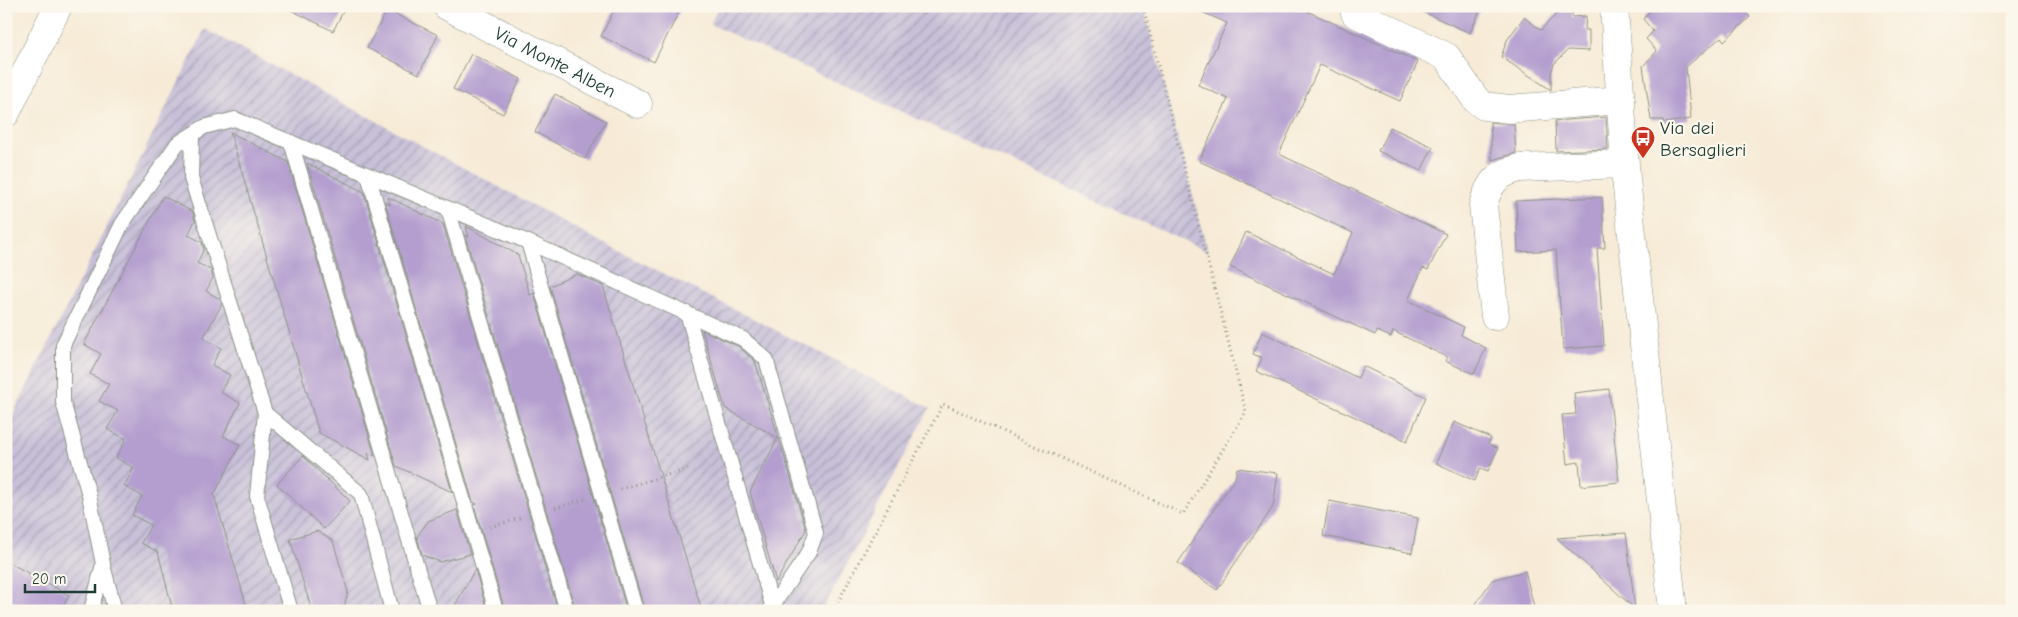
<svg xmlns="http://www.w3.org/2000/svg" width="2018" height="617" font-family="'Comic Neue',sans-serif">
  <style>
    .industrial { fill: url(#industrial-furrows) }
    .building { fill: #b49ecf }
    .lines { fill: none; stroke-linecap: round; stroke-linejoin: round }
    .service-casing { stroke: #8b9486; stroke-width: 16 }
    .minor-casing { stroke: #8b9486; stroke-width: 29 }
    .tertiary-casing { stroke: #8b9486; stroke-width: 29 }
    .path { stroke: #8b9486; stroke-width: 3; stroke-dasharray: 1 4; stroke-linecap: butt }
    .service { stroke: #fff; stroke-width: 14 }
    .minor { stroke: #fff; stroke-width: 28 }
    .tertiary { stroke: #fff; stroke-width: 28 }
    .labels { text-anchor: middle; stroke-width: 4.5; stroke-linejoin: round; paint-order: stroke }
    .street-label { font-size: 19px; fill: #1f3d34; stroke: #fbf7ec }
    .poi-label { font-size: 19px; fill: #1f3d34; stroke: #fbf7ec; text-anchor: start }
  </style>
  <defs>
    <pattern id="industrial-furrows" width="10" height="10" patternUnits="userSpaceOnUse" patternTransform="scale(1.25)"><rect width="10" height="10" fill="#c8c0d8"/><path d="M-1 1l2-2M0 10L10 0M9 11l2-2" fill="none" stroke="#a29db0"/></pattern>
  </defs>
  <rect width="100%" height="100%" fill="#fbf7ec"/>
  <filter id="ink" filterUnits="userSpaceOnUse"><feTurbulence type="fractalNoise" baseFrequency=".02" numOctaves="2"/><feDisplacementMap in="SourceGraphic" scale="10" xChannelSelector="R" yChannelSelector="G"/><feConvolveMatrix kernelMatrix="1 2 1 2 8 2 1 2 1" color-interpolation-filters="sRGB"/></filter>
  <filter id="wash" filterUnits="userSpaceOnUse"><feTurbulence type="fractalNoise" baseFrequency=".0096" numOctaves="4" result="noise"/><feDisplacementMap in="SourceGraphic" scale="20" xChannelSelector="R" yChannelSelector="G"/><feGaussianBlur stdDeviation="1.12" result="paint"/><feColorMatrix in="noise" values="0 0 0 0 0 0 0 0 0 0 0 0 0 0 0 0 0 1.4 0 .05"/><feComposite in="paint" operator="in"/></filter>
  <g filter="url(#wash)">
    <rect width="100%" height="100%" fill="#f7ebd7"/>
    <g class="industrial">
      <polygon points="719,6 1143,6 1208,252 716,27 710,24"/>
      <polygon points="205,29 607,245 930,408 822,611 6,611 6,429"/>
    </g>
    <g id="blocks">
      <g class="building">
        <polygon points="283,6 346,6 333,31"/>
        <polygon points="616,6 682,6 654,62 601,36"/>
        <polygon points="1188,6 1296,6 1418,62 1400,101 1320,65 1279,154 1446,234 1428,270 1423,268 1408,300 1464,327 1461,335 1486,348 1474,374 1445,361 1447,357 1393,331 1391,337 1377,331 1375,335 1230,267 1246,232 1334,274 1353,233 1199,161 1228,99 1198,85 1227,23"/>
        <polygon points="1410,6 1482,6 1470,33"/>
        <polygon points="1654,6 1740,6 1750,17 1724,41 1721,37 1686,67 1691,119 1664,123 1663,120 1651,120 1643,66 1657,51 1646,39 1653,31 1643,19"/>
        <polygon points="387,10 438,35 419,74 367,48"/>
        <polygon points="1572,11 1572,17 1586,16 1585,30 1589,30 1589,51 1568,50 1554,64 1551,73 1551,90 1501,57 1507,40 1524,17 1541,30 1558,12"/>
        <polygon points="471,54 521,79 503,114 453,89"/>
        <polygon points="555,94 606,121 585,159 535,132"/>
        <polygon points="1606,117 1608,149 1556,151 1555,121"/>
        <polygon points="1490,122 1514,124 1516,153 1492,160"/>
        <polygon points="1390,127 1433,147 1421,171 1378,151"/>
        <polygon points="230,132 288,162 375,456 368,453 370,460 319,433"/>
        <polygon points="307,163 364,192 452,492 396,466"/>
        <polygon points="163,196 193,212 195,221 188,235 202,242 204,249 197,263 211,270 213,278 206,291 220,299 222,304 203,338 221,348 212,365 230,375 220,392 240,403 223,436 240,445 214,495 248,611 173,611 158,552 141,543 151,525 132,515 142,496 124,486 134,468 116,458 126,439 107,429 118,411 99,401 109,384 90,374 101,354 84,344"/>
        <polygon points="388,197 443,224 558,611 505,611 474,505 477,504 473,502 385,202 390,205"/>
        <polygon points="1602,197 1605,248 1597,248 1604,346 1563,349 1556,250 1518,252 1516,201"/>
        <polygon points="466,226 518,255 530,295 534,293 627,611 576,611 465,235 469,237"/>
        <polygon points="577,274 603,286 702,611 645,611 550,286"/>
        <polygon points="702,330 738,346 755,361 786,462 806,530 776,582 750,492 778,438 725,408"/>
        <polygon points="1262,332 1358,378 1363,366 1426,397 1407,441 1256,371 1262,358 1253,354"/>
        <polygon points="1609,389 1619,482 1581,486 1579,462 1567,464 1562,415 1576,414 1574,393"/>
        <polygon points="1454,422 1491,438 1488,444 1498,448 1488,471 1480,468 1475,481 1436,463"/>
        <polygon points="303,456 350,501 324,529 277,484"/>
        <polygon points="1237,468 1278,473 1273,507 1217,590 1178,563 1235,478"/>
        <polygon points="1329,501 1418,518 1412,553 1323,536"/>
        <polygon points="457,510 470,554 440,562 422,555 417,537 428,521"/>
        <polygon points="317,531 333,541 348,592 343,611 312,611 290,539"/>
        <polygon points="1626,533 1635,609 1557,538"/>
        <polygon points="6,561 69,595 61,611 6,611"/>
        <polygon points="475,569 487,611 452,611"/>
        <polygon points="1525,571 1535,611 1471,611 1492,580"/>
      </g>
    </g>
  </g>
  <g filter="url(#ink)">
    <use href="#blocks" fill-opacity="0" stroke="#8b9486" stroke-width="1"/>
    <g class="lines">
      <defs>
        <g id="service">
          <polyline points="192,135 191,178 265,413 361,494 392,611"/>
          <polyline points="291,142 430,611"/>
          <polyline points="368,175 496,611"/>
          <polyline points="448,209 567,611"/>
          <polyline points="528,242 636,611"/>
          <polyline points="687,313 772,605"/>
          <polyline points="265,413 257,496 291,611"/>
          <polyline points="103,565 115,611"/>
          <polyline points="91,611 103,564 89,495 63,402 63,345 122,224 177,144 204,127 235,119 528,242 743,339 766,359 816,533 809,552 769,611"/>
        </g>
        <g id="minor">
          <path id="s1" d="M447 6 638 104"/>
          <polyline points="1355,13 1447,57 1476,100 1484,106 1509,109 1621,100"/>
          <polyline points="6,113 58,6"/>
          <path d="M1495 316 1483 205C1490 182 1496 174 1520 168L1624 164"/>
        </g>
        <polyline id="tertiary" points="1614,6 1626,179 1673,611"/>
      </defs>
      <use href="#service" class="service-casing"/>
      <use href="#minor" class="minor-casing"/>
      <use href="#tertiary" class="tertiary-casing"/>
      <g class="path">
        <polyline points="620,489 691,468"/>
        <polyline points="555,508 585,499"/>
        <polyline points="490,527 520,518"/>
        <polyline points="833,611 943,404 1183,514 1246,412 1143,6"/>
      </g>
      <use href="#service" class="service"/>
      <use href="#minor" class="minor"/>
      <use href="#tertiary" class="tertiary"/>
    </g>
  </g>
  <defs>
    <symbol id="bus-pin" viewBox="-11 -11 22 30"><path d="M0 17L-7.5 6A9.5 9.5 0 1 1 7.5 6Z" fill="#c8321e" stroke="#fbf7ec"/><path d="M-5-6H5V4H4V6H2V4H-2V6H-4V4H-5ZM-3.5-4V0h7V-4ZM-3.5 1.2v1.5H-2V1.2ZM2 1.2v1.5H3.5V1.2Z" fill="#fff"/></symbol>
  </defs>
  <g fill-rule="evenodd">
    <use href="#bus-pin" x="1629" y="124" width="28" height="38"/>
  </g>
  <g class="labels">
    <g class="street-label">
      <text dy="7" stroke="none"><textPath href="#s1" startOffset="122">Via Monte Alben</textPath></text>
    </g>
    <g class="poi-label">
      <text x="1660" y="134">Via dei<tspan x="1660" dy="22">Bersaglieri</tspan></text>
    </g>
  </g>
  <rect width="2018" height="617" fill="none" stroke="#fbf7ec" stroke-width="25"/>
  <path d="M25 584v8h70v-8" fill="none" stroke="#1f3d34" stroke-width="2.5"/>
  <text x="32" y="584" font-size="15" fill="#1f3d34" stroke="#fbf7ec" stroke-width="4" paint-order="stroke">20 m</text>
</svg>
